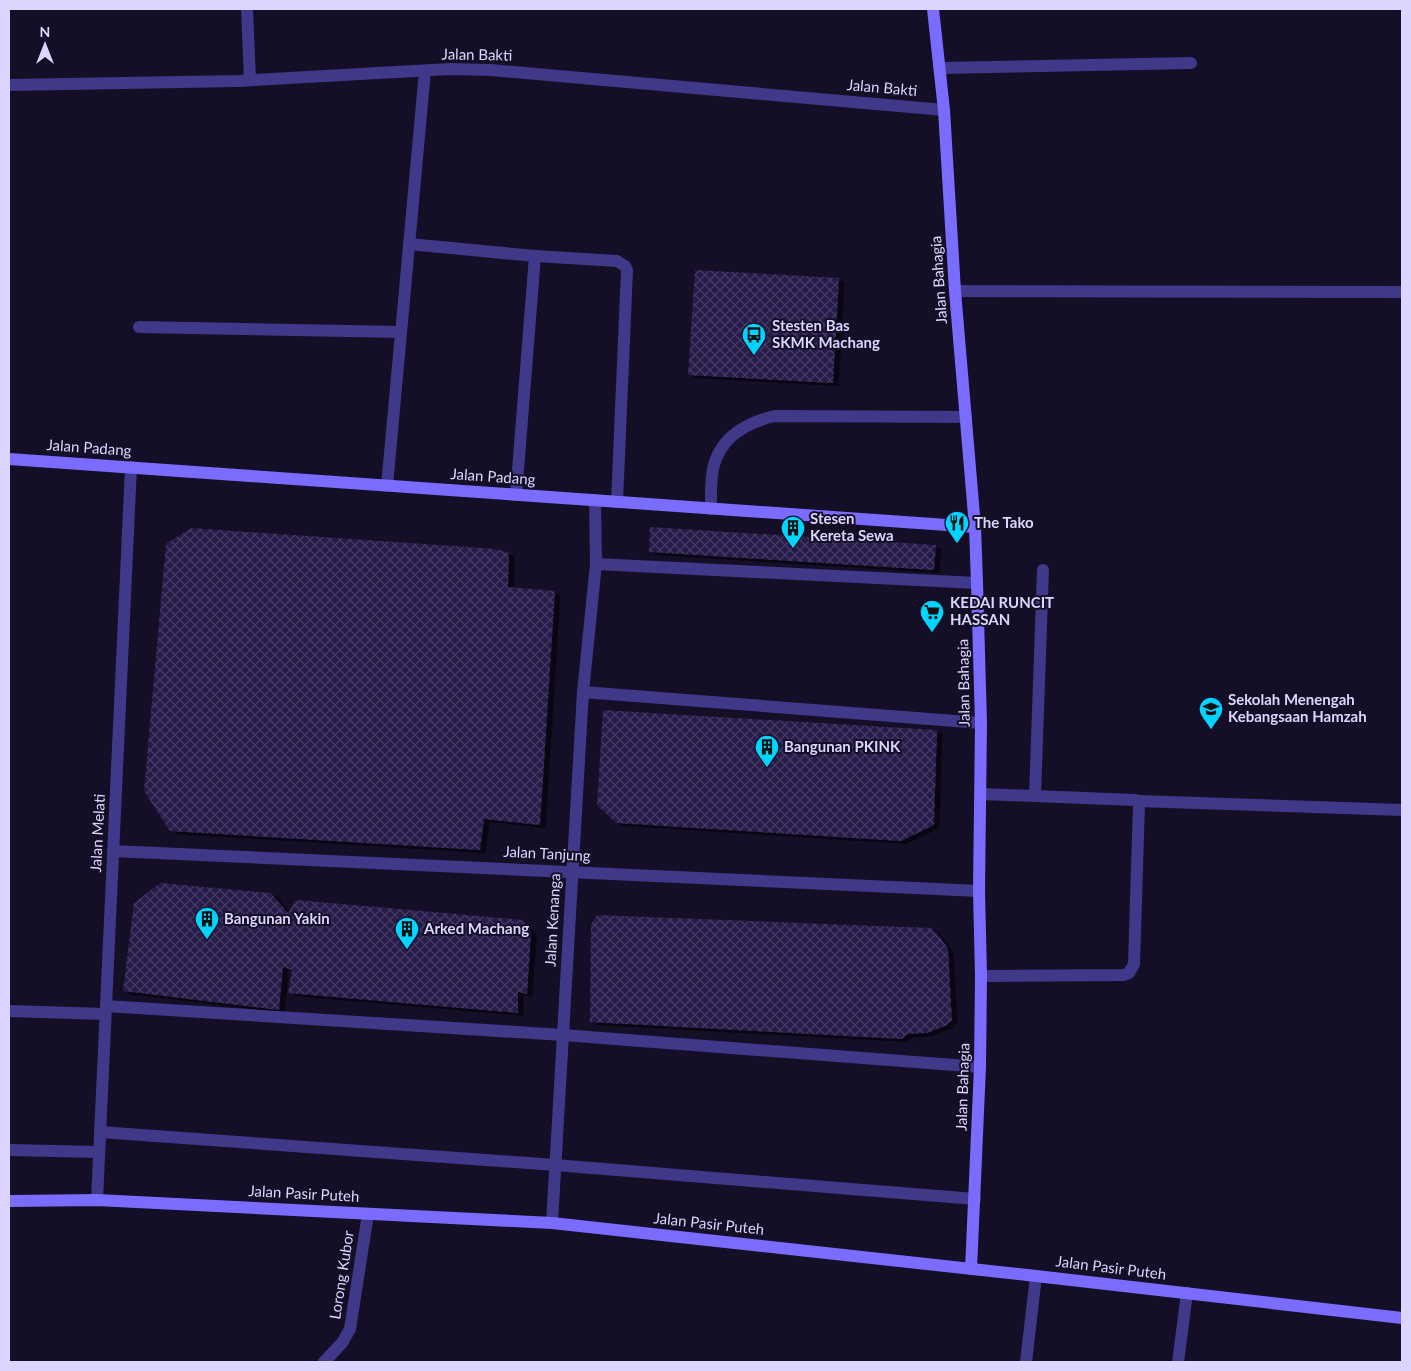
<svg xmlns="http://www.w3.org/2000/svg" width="1411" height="1371" font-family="Lato,sans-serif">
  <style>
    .building { fill: url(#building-cross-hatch); filter: url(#shadow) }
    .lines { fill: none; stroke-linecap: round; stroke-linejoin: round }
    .lane { stroke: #403888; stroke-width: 12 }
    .street { stroke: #403888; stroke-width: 12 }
    .secondary { stroke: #7a6cff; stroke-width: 12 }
    .labels { text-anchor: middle; stroke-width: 4; stroke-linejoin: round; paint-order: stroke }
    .street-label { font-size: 15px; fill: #dcd5ff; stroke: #140e27 }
    .poi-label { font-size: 15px; font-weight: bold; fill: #dcd5ff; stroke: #140e27; text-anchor: start }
  </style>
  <defs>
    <pattern id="building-cross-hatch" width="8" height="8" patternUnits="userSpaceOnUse" patternTransform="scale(1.25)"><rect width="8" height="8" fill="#271a49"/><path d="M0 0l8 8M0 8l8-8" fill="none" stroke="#463a64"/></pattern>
    <filter id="shadow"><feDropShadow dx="5.5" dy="3" stdDeviation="0" flood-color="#0009"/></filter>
  </defs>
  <rect width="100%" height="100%" fill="#140e27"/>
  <g class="building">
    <polygon points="695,270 839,278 833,383 688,375"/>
    <polygon points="650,527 936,545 934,570 649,552"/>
    <polygon points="191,528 496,549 509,553 508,587 555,591 540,825 484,819 480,850 170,831 144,791 166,544"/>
    <polygon points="603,710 937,730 934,825 901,841 616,823 597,805"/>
    <polygon points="160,883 271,893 288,913 296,900 523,920 531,933 527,994 518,992 518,1013 288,993 292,970 283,967 279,1010 123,991 134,903"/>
    <polygon points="597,915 931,928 940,937 948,949 952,1020 947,1025 927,1033 907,1034 902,1039 590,1022 591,924"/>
  </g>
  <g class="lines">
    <g class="lane">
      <polyline points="409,244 535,256 516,495"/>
      <polyline points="535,256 617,261 625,266 627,270 617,502"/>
      <polyline points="139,327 401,332"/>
      <polyline points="387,486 425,71"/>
      <path d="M711 509C711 495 710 478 714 465 722 436 748 422 775 416L966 417"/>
      <polyline points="596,564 977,583"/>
      <polyline points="583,692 981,723"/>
      <polyline points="981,794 1135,800 1138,801 1139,804 1134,964 1129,973 1124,975 981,976"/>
      <polyline points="1035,796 1043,570"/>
      <polyline points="1138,801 1402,810"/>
      <polyline points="9,1011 105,1014"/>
      <polyline points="100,1132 555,1165 975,1199"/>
      <polyline points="9,1150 99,1152"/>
      <polyline points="1026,1362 1036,1276"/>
      <polyline points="1178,1362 1187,1293"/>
    </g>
    <g class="street">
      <polyline points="247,9 250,80"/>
      <polyline points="939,68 1191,63"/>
      <polyline points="9,85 238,81 450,69 491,70 944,110"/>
      <polyline points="955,291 1402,292"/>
      <polyline points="113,851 979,891"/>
      <polyline points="106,1006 563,1035 980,1067"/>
      <polyline points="97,1200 131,467"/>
      <polyline points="552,1223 583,692 596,564 595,500"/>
      <polyline points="324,1362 342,1343 350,1329 368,1214"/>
    </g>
    <g class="secondary">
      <polyline points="933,9 944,110 955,291 975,527 977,583 981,723 979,891 981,976 980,1067 971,1269"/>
      <polyline points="9,459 975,527"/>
      <polyline points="9,1201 97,1200 552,1223 1036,1276 1402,1318"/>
    </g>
  </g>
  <defs>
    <symbol id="bus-pin" viewBox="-11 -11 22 30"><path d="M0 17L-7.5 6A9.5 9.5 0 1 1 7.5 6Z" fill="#01d4ff" stroke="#140e27"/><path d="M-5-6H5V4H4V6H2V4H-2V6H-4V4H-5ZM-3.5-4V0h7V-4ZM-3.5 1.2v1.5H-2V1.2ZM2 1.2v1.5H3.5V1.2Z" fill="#111"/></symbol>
    <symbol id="restaurant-pin" viewBox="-11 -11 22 30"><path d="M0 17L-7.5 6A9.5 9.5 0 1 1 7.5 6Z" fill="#01d4ff" stroke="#140e27"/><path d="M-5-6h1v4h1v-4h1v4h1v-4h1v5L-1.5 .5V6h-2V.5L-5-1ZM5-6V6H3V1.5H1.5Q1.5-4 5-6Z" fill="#111"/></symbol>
    <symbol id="building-pin" viewBox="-11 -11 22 30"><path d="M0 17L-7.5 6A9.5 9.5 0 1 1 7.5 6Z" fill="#01d4ff" stroke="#140e27"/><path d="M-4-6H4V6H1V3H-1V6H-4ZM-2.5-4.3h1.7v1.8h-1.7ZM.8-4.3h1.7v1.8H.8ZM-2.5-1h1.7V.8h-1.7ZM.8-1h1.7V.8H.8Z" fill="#111"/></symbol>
    <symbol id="supermarket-pin" viewBox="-11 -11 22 30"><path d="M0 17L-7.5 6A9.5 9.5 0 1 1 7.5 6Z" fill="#01d4ff" stroke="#140e27"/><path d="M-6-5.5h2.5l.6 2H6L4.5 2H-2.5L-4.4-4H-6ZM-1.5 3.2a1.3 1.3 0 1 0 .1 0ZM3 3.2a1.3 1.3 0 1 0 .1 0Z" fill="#111"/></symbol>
    <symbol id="school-pin" viewBox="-11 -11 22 30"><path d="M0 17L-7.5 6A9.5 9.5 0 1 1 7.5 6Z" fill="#01d4ff" stroke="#140e27"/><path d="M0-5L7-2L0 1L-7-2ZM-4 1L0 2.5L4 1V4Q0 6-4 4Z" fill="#111"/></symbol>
  </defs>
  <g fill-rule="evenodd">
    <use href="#bus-pin" x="740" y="321" width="28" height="38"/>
    <use href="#restaurant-pin" x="943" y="509" width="28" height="38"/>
    <use href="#building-pin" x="779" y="514" width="28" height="38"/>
    <use href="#supermarket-pin" x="918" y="598" width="28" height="38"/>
    <use href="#school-pin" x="1197" y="695" width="28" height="38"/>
    <use href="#building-pin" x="753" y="733" width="28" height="38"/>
    <use href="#building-pin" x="193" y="905" width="28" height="38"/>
    <use href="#building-pin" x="393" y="915" width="28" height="38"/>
  </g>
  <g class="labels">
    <g class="street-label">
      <text transform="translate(477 55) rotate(1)" y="5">Jalan Bakti</text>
      <text transform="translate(882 88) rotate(5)" y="5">Jalan Bakti</text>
      <text transform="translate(939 280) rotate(-94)" y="5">Jalan Bahagia</text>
      <text transform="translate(89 448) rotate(4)" y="5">Jalan Padang</text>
      <text transform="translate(493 477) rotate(4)" y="5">Jalan Padang</text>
      <text transform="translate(964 683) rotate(-91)" y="5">Jalan Bahagia</text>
      <text transform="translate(98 833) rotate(-87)" y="5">Jalan Melati</text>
      <text transform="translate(547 854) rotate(3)" y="5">Jalan Tanjung</text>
      <text transform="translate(553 920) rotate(-87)" y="5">Jalan Kenanga</text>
      <text transform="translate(963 1087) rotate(-88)" y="5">Jalan Bahagia</text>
      <text transform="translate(304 1194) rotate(3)" y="5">Jalan Pasir Puteh</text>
      <text transform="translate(709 1224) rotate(6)" y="5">Jalan Pasir Puteh</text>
      <text transform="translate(1111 1268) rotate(7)" y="5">Jalan Pasir Puteh</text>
      <text transform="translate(342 1275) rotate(-81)" y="5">Lorong Kubor</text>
    </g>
    <g class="poi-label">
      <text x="772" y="331">Stesten Bas<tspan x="772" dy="17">SKMK Machang</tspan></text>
      <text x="810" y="524">Stesen<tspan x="810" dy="17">Kereta Sewa</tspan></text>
      <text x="974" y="528">The Tako</text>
      <text x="950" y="608">KEDAI RUNCIT<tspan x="950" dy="17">HASSAN</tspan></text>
      <text x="1228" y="705">Sekolah Menengah<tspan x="1228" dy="17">Kebangsaan Hamzah</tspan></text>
      <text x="784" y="752">Bangunan PKINK</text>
      <text x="224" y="924">Bangunan Yakin</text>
      <text x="424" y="934">Arked Machang</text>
    </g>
  </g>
  <rect width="1411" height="1371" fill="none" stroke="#dcd5ff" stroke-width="20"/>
  <g transform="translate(45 45)" stroke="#140e27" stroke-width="4" paint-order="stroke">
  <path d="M0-4L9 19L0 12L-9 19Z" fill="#dcd5ff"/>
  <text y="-8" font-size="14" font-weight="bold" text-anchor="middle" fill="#dcd5ff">N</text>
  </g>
</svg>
